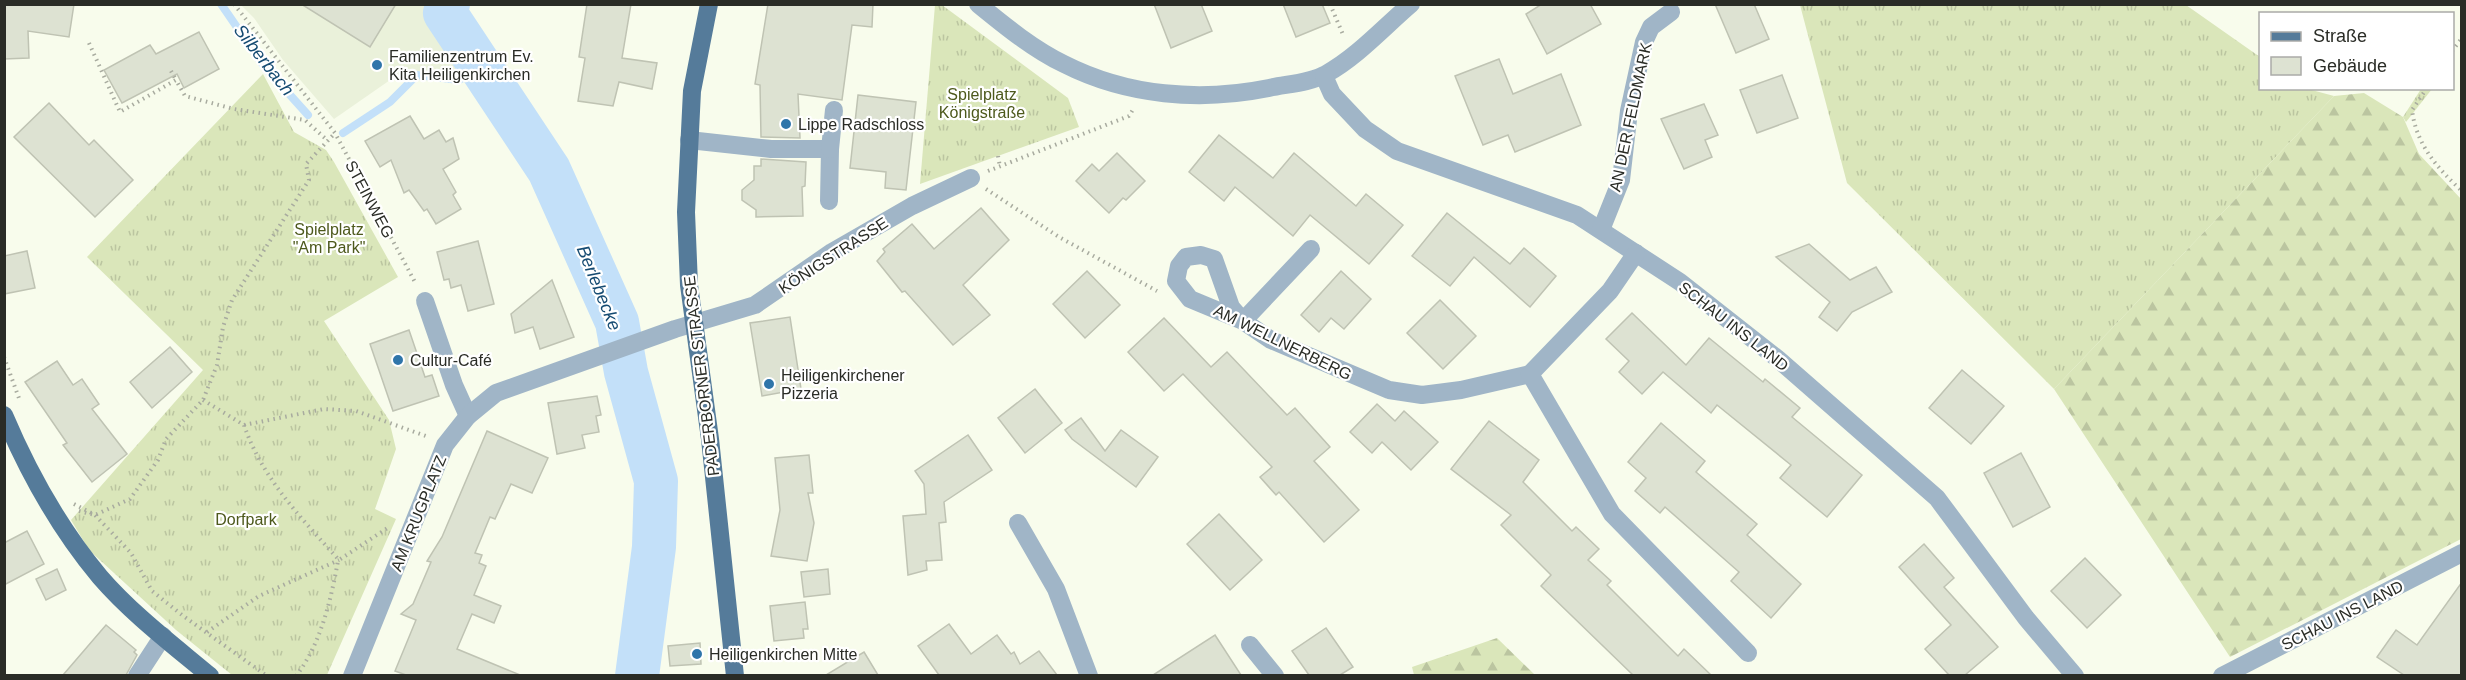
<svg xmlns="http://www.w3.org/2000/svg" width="2466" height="680" font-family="Arial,sans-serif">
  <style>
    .built { fill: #eaf1da }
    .grass { fill: url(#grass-tufts) }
    .forest { fill: url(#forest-firs) }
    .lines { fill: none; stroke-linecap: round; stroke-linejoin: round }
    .stream { stroke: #c3e0f9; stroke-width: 8 }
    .river { stroke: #c3e0f9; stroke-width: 44 }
    .building { fill: #dde2d2; stroke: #bfc3b3; stroke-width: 1.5 }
    .path { stroke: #a8ab9f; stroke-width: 4; stroke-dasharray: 1.5 4.5; stroke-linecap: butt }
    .minor { stroke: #a0b5c7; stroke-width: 18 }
    .major { stroke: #557b9a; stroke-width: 18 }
    .poi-dot { fill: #2f75aa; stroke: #fff; stroke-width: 2 }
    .labels { text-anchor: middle; stroke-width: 4.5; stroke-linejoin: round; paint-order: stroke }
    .poi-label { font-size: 16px; fill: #2a2c26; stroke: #fff; text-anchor: start }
    .park-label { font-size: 16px; fill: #4d591c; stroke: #fff }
    .street-label { font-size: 16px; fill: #2a2c26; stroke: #fff }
    .water-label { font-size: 18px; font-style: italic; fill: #154b72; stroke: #fff }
  </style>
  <defs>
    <pattern id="grass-tufts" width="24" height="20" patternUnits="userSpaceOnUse" patternTransform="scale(1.5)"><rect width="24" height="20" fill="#dae6ba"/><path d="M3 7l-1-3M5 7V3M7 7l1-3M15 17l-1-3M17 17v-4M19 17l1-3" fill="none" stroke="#bbc5a0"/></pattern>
    <pattern id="forest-firs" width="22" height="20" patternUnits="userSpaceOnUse" patternTransform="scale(1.5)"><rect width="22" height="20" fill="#dae6ba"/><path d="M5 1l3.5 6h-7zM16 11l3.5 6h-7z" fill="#bbc5a0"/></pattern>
  </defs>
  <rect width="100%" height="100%" fill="#f8fcec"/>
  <polygon class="built" points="241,5 442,5 449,41 466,62 466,74 455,77 420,71 408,73 393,78 334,119 283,60 254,18"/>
  <g class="grass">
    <polygon points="935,5 942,5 1068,98 1079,127 920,184"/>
    <polygon points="1800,5 2186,5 2260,57 2260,88 2308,89 2334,96 2054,389 1847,183"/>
    <polygon points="263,74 294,132 326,150 334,162 398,277 324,321 389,420 396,449 375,509 396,519 327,675 232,675 176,630 89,550 71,520 203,370 87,257"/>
    <polygon points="2421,89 2432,89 2406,122 2403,117"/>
  </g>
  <g class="forest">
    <polygon points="2364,93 2403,117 2419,154 2461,199 2461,539 2230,657 2054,389 2334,96"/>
    <polygon points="1497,638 1535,675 1414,675 1412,667"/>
  </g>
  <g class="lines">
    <g class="stream">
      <polyline points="221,4 263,65 308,115"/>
      <polyline points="343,133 390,102 417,75 459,80 483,68"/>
    </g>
    <polyline class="river" points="448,4 445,13 549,170 617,322 626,372 656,481 654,547 637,676"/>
  </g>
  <g class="building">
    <polygon points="4,4 74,4 69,37 28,31 29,58 4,59"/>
    <polygon points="301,4 396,4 370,47"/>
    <polygon points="587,4 631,4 622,58 657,63 652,89 619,82 613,106 578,101 585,58 579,57"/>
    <polygon points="768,4 873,4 872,27 852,25 842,100 798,94 800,138 761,137 760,85 755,84"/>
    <polygon points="1154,4 1201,4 1212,31 1171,48"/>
    <polygon points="1283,4 1322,4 1330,23 1296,37"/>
    <polygon points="1542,4 1590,4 1601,24 1547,54 1526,14"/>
    <polygon points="1715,4 1754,4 1769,39 1736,53"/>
    <polygon points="199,32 219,69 184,88 177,74 122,103 104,70 150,45 156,54"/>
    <polygon points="1499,59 1513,94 1561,74 1581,125 1515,152 1508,135 1483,145 1455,76"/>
    <polygon points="1782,75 1798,118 1757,133 1740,90"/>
    <polygon points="858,95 916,102 906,190 885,188 886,172 850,168"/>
    <polygon points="49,103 89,145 94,140 133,180 95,217 14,137"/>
    <polygon points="1704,104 1718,135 1705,140 1712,157 1684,169 1661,119"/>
    <polygon points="410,116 424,139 439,130 446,142 453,138 459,159 443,169 456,192 453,195 461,209 436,224 427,209 424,211 409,190 404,193 391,160 380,167 365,141"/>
    <polygon points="1219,135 1273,178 1294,153 1356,206 1366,194 1403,225 1369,264 1310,215 1293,236 1235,187 1224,201 1189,172"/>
    <polygon points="1117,153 1145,181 1126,200 1123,198 1109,213 1076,181 1092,164 1099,171"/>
    <polygon points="761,159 806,162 805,186 802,187 803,216 756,217 756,210 742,200 742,190 754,180 754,166 761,166"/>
    <polygon points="981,208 1009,240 963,285 990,315 953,345 905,291 902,292 877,261 885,252 883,249 912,224 934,249"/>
    <polygon points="1447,213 1510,264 1524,248 1556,276 1530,307 1474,257 1450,286 1412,256"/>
    <polygon points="478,241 494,304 468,311 461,285 451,288 449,279 444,280 437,252"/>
    <polygon points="1809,244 1850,280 1876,267 1892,292 1852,312 1837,331 1819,317 1830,302 1776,257"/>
    <polygon points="27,251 35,288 4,294 4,256"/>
    <polygon points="1087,271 1120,305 1085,338 1053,304"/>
    <polygon points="1341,271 1371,299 1344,329 1331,318 1319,332 1301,315"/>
    <polygon points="552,280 574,337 540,349 533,327 515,333 511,314"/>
    <polygon points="1440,300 1476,336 1443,369 1407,333"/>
    <polygon points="1632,313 1686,365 1709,338 1763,382 1765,379 1800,408 1792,417 1862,475 1827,517 1780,478 1791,465 1717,405 1711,413 1663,372 1642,394 1619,372 1629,361 1606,339"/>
    <polygon points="790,317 801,389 762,396 750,323"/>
    <polygon points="1164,318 1211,367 1227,352 1287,415 1295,408 1330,447 1314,461 1359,510 1324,542 1279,492 1276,495 1260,477 1272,467 1183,374 1164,391 1128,352"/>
    <polygon points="409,330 425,377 432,375 439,396 393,411 370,344"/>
    <polygon points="170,347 192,372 152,408 130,382"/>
    <polygon points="57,361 73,385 82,379 99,404 92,409 127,454 92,482 63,445 67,443 25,382"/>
    <polygon points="1962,370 2004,406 1971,444 1929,408"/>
    <polygon points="1035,389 1062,423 1025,453 998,418"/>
    <polygon points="597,396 601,415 596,416 599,432 582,435 585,448 557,454 548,403"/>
    <polygon points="1377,404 1395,421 1404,411 1438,442 1411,470 1382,442 1372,453 1350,432"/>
    <polygon points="1081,418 1105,451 1121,430 1158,457 1136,487 1072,439 1065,430"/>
    <polygon points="1489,421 1539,460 1523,482 1572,531 1576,527 1599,549 1588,560 1611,581 1607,585 1678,656 1684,649 1711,675 1633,675 1541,586 1551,575 1501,525 1511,515 1451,469"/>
    <polygon points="1661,423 1705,461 1696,472 1757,524 1747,535 1801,584 1771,618 1731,581 1739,572 1665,507 1660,513 1635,491 1646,478 1628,462"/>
    <polygon points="487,431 548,458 532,493 511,484 495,519 490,517 475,553 482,555 479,563 486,566 474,595 501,606 494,623 472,614 457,649 520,675 406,675 395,671 416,620 401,614 413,604 431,562 427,561 442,537"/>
    <polygon points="968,435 992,470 944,502 946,522 939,523 942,560 926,561 927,570 908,575 903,516 926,514 924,484 915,471"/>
    <polygon points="2021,453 2050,507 2013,527 1984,473"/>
    <polygon points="809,455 813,493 808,493 814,523 807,561 771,556 780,510 775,458"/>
    <polygon points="1219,514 1262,560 1230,590 1187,544"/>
    <polygon points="27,531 44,564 4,585 4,543"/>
    <polygon points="1924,544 1954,578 1944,587 1998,647 1965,675 1949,675 1925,649 1951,625 1899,567"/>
    <polygon points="2085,558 2121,595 2087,628 2051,591"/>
    <polygon points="57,569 66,590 46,600 36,579"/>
    <polygon points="828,569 830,594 804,597 801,572"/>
    <polygon points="2462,582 2462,675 2404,675 2377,657 2396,630 2417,645"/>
    <polygon points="805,602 808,629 803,629 804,638 774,641 770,606"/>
    <polygon points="949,624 971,654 997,635 1011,654 1014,652 1020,664 1039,651 1057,675 939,675 918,646"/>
    <polygon points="106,625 136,650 134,652 137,655 126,675 63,675"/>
    <polygon points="1326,628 1353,667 1340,675 1309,675 1292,651"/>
    <polygon points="1215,635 1241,675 1153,675"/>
    <polygon points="700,643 701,664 670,666 668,646"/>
    <polygon points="864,652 878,675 826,675"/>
  </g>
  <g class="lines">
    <g class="path">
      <polyline points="234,4 335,133 416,284"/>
      <polyline points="1330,4 1344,37"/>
      <polyline points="89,43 120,112 176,80 185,96 234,109 305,120 328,141"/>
      <polyline points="2452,51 2462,38"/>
      <polyline points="171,71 176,80"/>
      <path d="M2427 88 2412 110C2416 144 2437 168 2462 191"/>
      <polyline points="998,156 1000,167"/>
      <polyline points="988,171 1129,116 1134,108"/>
      <polyline points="986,189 1059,237 1157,291"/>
      <polyline points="4,357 20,401"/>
      <path d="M203 400 244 425C262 478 301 518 339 560L389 527"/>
      <polyline points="244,425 324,409 356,411 426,436"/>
      <polyline points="74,504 95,515 131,553 152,591 182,615 267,676"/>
      <polyline points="79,511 95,515 130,499 158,460 166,439 203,400 217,365 223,327 232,300 309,180 306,164 335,133"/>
      <polyline points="207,632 259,596 339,560"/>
      <path d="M296 676C321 644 331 599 338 561"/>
    </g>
    <g class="minor">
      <path d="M978 4C1005 26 1033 49 1064 64 1127 96 1200 102 1269 88 1287 84 1310 83 1326 74 1357 57 1384 27 1411 4"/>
      <polyline points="1324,76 1332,94 1365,129 1397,151 1577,215 1680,282 1778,359 1937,498 2026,618 2075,676"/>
      <polyline points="689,140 771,149 830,149 829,201"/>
      <polyline points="830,149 834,110"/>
      <polyline points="1601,230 1621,180 1629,111 1644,42 1651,27 1671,12"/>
      <polyline points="1311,249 1243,321 1231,307 1214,259 1201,255 1186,257 1179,266 1176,281 1190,299 1243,321 1271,340 1389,390 1422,395 1461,390 1530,374"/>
      <polyline points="1636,253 1610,291 1530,374 1612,514 1748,653"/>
      <polyline points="425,301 454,385 468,416"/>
      <polyline points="1018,523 1056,589 1089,676"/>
      <polyline points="1250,645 1275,676"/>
      <polyline points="137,676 163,636"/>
      <polyline points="352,676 445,445 468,416 496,393 675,329 755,305 832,252 912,206 971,178"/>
      <polyline points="2222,676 2462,553"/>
    </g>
    <g class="major">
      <polyline points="709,4 692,91 686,212 689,285 710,439 735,676"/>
      <path d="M4 415C29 474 59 528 100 577 132 614 173 645 210 676"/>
    </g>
  </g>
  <g class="poi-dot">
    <circle cx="377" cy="65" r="6"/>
    <circle cx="786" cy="124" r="6"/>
    <circle cx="398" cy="360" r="6"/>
    <circle cx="769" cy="384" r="6"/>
    <circle cx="697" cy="654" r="6"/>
  </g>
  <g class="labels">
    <g class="poi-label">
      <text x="389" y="62">Familienzentrum Ev.<tspan x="389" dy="18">Kita Heiligenkirchen</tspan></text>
      <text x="798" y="130">Lippe Radschloss</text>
      <text x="410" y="366">Cultur-Café</text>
      <text x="781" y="381">Heiligenkirchener<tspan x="781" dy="18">Pizzeria</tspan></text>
      <text x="709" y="660">Heiligenkirchen Mitte</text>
    </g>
    <g class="park-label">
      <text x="982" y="100">Spielplatz<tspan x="982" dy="18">Königstraße</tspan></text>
      <text x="329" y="235">Spielplatz<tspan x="329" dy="18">"Am Park"</tspan></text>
      <text x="246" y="525">Dorfpark</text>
    </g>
    <g class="street-label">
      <text transform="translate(1630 117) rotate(-78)" y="6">AN DER FELDMARK</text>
      <text transform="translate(370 199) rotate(62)" y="6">STEINWEG</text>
      <text transform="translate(833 255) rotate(-33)" y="6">KÖNIGSTRASSE</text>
      <text transform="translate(1734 326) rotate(38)" y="6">SCHAU INS LAND</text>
      <text transform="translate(1283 342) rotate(26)" y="6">AM WELLNERBERG</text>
      <text transform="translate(701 376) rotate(-97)" y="6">PADERBORNER STRASSE</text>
      <text transform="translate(418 513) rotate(-68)" y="6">AM KRUGPLATZ</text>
      <text transform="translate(2342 615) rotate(-27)" y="6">SCHAU INS LAND</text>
    </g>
    <g class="water-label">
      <text transform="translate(264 60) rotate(52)" y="6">Silberbach</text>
      <text transform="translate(599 288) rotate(68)" y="6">Berlebecke</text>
    </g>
  </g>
  <rect width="2466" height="680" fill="none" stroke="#2a2c26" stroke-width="12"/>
  <rect x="2259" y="12" width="195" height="78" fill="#ffffff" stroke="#aaaba8" stroke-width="1.5"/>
  <rect x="2271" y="32" width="30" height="9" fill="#557b9a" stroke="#aaaba8" stroke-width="1.5"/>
  <text x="2313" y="42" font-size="18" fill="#2a2c26">Straße</text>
  <rect x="2271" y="57" width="30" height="18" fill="#dde2d2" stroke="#aaaba8" stroke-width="1.5"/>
  <text x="2313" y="72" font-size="18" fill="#2a2c26">Gebäude</text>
</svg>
